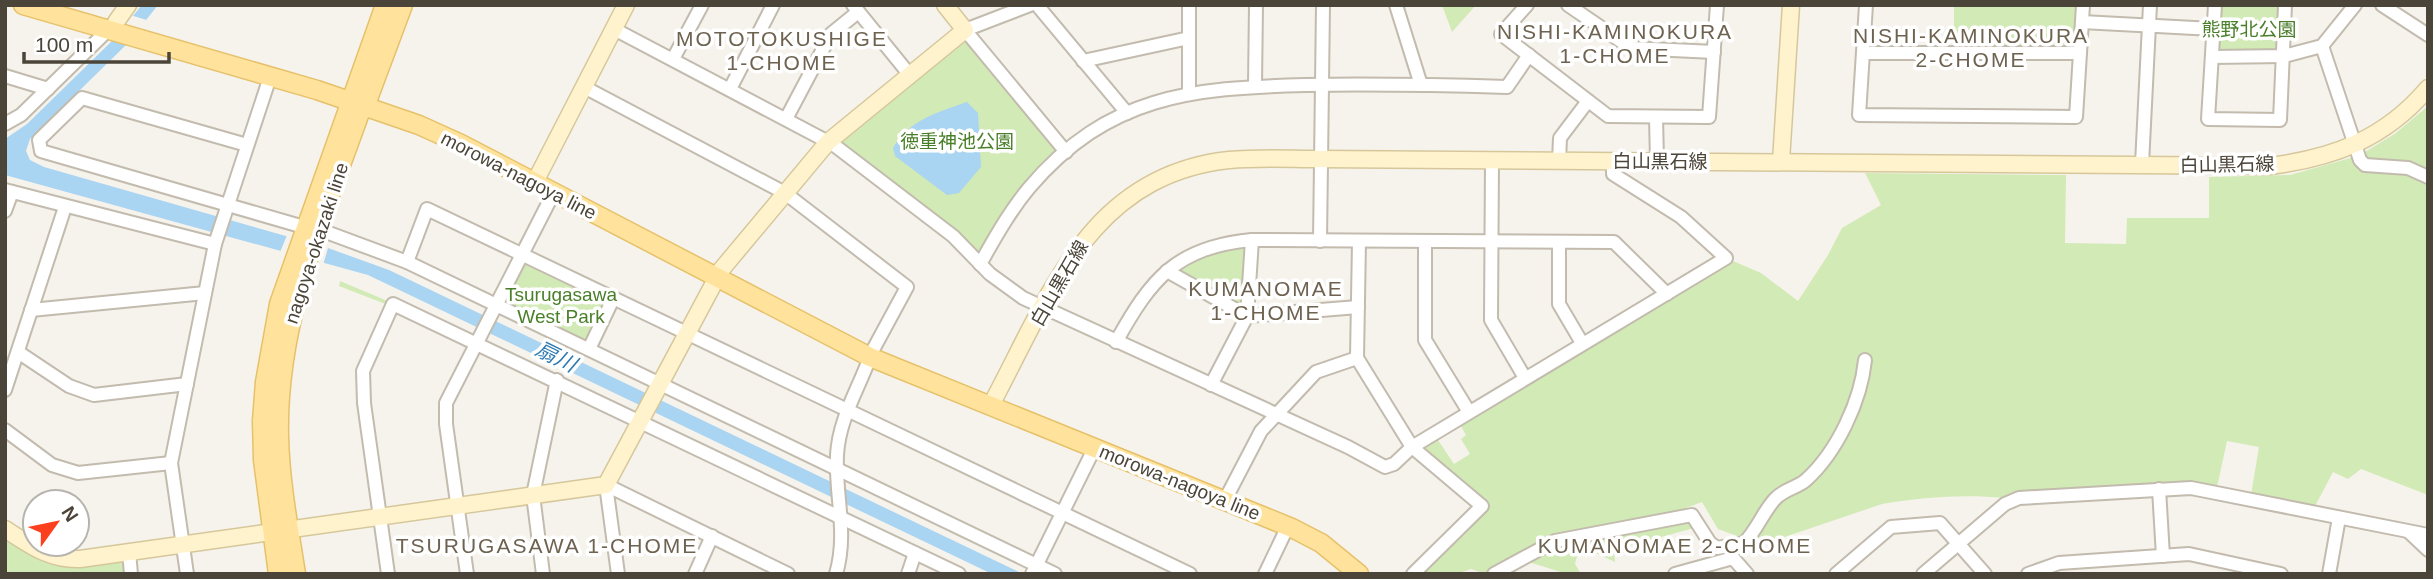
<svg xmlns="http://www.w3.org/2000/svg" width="2433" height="579" font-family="Arial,'Noto Sans JP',sans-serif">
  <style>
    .green { fill: #d2eab5 }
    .water { fill: #a9d4f2 }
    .pier { fill: #f6f3ec }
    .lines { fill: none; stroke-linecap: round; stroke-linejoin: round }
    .street-casing { stroke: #c2bbae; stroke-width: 16 }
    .secondary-casing { stroke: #d6c79b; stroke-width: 19 }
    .primary-casing { stroke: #e6c16a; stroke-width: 21 }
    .street { stroke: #fff; stroke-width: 12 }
    .secondary { stroke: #fff3cd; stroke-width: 16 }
    .primary { stroke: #ffe39c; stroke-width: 18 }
    .labels { text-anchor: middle; stroke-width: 7; stroke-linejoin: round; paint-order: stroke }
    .park-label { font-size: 19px; fill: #4a7f2a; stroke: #fff }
    .street-label { font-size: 19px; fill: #4b4439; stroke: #fff }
    .neighbourhood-label { font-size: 21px; letter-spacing: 2px; fill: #6e6250; stroke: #fff }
    .water-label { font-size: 21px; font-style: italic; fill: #2e7ab2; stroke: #fff }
  </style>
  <rect width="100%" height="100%" fill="#f6f3ec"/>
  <g class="green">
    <polygon points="1442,5 1476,5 1452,32"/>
    <polygon points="1954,5 2079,5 2077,45 2071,50 1954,49"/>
    <polygon points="2220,5 2281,5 2281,47 2276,52 2221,52 2217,48"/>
    <polygon points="964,41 970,41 1059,150 979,254 841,145 841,142"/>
    <polygon points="2428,106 2428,172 2367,162 2364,158 2365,152 2396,133"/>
    <path d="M2354 157 2428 181V495L2361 469 2348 479 2333 472 2314 508 2251 495 2259 447 2227 441 2217 487 2005 498C1964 494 1923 497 1882 504L1746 550 1740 537 1718 529 1702 502 1686 508 1694 528 1614 550 1615 562 1585 548 1582 540 1577 541 1579 548 1575 564 1581 574H1567L1519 559 1483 573 1471 569 1456 574H1422L1466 533 1489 505 1422 451 1423 445 1436 437 1454 464 1470 454 1461 439 1466 435 1459 423 1733 261 1761 273 1798 301 1828 255 1842 228 1881 205 1865 173 2066 175 2065 243 2126 244 2127 218H2209V177L2290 175Z"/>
    <polygon points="1245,245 1245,305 1240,307 1178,273 1178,267 1192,259"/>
    <polygon points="526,262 605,300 607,304 589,341 585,343 505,304 504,299 522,263"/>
    <polygon points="340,281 390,302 388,305 339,286"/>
    <path d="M5 537C54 570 65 565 122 560L126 563 127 574H5Z"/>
  </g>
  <g class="water">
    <polygon points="142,5 158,5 127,44 30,139 26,151 30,160 44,167 328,248 389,270 1023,574 992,574 368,275 5,175 5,139 27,124 113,40"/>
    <path d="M967 102 978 113 981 167 959 193 947 195 895 156 893 148C908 120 939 112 967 102Z"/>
  </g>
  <g class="pier">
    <polygon points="130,15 150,21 127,45 110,40"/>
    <polygon points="288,233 329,245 323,265 280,252"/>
  </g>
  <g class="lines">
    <defs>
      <g id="street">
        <polyline points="853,5 909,74"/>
        <polyline points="1030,5 965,30 1066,152"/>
        <polyline points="1037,5 1127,113"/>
        <polyline points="1396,5 1421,85"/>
        <polyline points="1527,5 1501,34 1608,116 1709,117 1717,5"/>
        <polyline points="1568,5 1631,48 1714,52"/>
        <polyline points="1866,5 1859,115 2076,117 2083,5"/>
        <polyline points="2215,5 2208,119 2280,120 2285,5"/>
        <polyline points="2382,5 2428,35"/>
        <polyline points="2082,22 2213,29"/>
        <polyline points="614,29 834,145 953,236 990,274 1023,298 1348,447 1385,467 1394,464 1412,447 1726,258 1681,217 1613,174 1613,162"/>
        <polyline points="2322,46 2360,160 2365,165 2408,168 2428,177"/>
        <polyline points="1863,53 2080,53"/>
        <polyline points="2213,57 2284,56 2322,46 2355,5"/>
        <polyline points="673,59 702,5"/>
        <polyline points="1083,61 1189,38"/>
        <polyline points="5,76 48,89"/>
        <polyline points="1255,85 1256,5"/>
        <polyline points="584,87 785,193 907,287 874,348"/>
        <polyline points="730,89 773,5"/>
        <polyline points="1189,92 1189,5"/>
        <polyline points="1656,117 1657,161"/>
        <polyline points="786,119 831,34 858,12"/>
        <polyline points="5,124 21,115 108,30"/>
        <polyline points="247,145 82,98 39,140 41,151 304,227"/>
        <polyline points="1492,160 1491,320 1525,378"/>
        <polyline points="1559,161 1560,138 1588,101"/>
        <polyline points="2142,164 2150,5"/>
        <polyline points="5,190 215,244"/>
        <polyline points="5,211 12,192"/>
        <polyline points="318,229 407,262 1055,574"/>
        <polyline points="1320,241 1323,5"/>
        <polyline points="1359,241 1357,358 1412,447 1482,506 1413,574"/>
        <polyline points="1425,242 1425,340 1469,412"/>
        <polyline points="1559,242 1559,304 1582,343"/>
        <polyline points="407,262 427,209 1190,574"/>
        <path d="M980 264C995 238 1009 212 1029 188 1108 95 1192 88 1305 85 1373 84 1440 85 1507 87L1529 55"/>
        <polyline points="1167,271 1247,316 1252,240"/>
        <polyline points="31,310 205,293"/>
        <path d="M1116 342C1151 279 1176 247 1252 240L1614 242 1667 294"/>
        <polyline points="589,349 613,299"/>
        <polyline points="18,352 69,386 94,395 187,384"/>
        <polyline points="1211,385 1247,316 1358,307"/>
        <polyline points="5,390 65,207"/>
        <polyline points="5,430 52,465 78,473 171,463"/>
        <polyline points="606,485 788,574"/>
        <polyline points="606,485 618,574"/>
        <polyline points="2159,489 2163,556"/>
        <polyline points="1225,500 1261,431 1276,415 1316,372 1357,358"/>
        <polyline points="2410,533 2428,550"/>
        <polyline points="129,552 131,574"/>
        <polyline points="187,574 171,463 215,244 270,77"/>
        <polyline points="388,574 364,403 363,371 393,304 959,574"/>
        <polyline points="467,574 446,424 446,403 554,192"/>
        <polyline points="543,574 533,495 557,380"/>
        <polyline points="695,574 712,536"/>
        <path d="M836 574C848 533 835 496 837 455 839 419 858 390 870 357"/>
        <polyline points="908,574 915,553"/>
        <polyline points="1032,574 1095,447"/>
        <polyline points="1265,574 1288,526"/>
        <path d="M1494 574 1555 541 1692 515 1710 543 1717 548 1744 543C1757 530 1763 512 1775 499 1784 489 1797 488 1806 480 1837 452 1861 401 1865 360"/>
        <polyline points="1675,574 1733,558 1747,574"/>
        <polyline points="1836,574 1891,527 1940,523 1985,574"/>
        <polyline points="1923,574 2005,504 2019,498 2191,488 2428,535"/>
        <polyline points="2028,574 2059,563 2189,554 2281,574"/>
        <polyline points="2329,574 2339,518"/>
      </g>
      <g id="secondary">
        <polyline points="116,22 128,5"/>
        <polyline points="1781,161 1791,5"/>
        <polyline points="539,174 626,5"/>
        <path d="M991 405C1049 297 1089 175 1229 160 1259 157 1290 159 1320 159L2270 166C2333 158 2385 139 2428 88"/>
        <path d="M5 529C30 545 49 560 80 559L606 485 721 270 828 142 965 30 945 5"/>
      </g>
      <g id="primary">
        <polyline points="23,5 317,90 419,125 461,144 870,357 1292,528 1321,543 1359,574"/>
        <polyline points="278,574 263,460 262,421 265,382 279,304 385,5"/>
        <path d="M296 574C289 529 280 482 279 437 276 319 325 213 363 104L369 96 403 5"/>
      </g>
    </defs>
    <use href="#street" class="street-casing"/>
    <use href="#secondary" class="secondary-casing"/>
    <use href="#primary" class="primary-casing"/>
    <use href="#street" class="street"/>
    <use href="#secondary" class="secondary"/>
    <use href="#primary" class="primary"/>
  </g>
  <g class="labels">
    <g class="park-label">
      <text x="2249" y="36">熊野北公園</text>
      <text x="957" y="148">徳重神池公園</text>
      <text x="561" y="301">Tsurugasawa<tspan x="561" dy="22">West Park</tspan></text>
    </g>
    <g class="street-label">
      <text x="1660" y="168">白山黒石線</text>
      <text transform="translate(2227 164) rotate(-1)" y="7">白山黒石線</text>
      <text transform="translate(519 175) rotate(27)" y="7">morowa-nagoya line</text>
      <text transform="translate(316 243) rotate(-72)" y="7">nagoya-okazaki line</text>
      <text transform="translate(1059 283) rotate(-60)" y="7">白山黒石線</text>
      <text transform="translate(1180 482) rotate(22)" y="7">morowa-nagoya line</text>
    </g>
    <g class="neighbourhood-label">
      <text x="1615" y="39">NISHI-KAMINOKURA<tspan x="1615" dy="24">1-CHOME</tspan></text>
      <text x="1971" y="43">NISHI-KAMINOKURA<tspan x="1971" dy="24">2-CHOME</tspan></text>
      <text x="782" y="46">MOTOTOKUSHIGE<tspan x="782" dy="24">1-CHOME</tspan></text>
      <text x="1266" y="296">KUMANOMAE<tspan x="1266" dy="24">1-CHOME</tspan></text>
      <text x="547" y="553">TSURUGASAWA 1-CHOME</text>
      <text x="1675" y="553">KUMANOMAE 2-CHOME</text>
    </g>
    <g class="water-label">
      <text transform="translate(556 357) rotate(26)" y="7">扇川</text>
    </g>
  </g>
  <rect width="2433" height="579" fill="none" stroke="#4b4439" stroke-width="14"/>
  <g transform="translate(56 523) rotate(57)"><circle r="33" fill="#ffffff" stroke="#b7b4b0" stroke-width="2"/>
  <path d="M0-5L12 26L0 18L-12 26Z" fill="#fc3f1d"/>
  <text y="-10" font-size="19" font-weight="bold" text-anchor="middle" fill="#4b4439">N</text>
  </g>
  <path d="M24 52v10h145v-10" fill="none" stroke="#4b4439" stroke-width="3.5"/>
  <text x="35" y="52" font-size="21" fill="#4b4439" stroke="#ffffff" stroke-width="5" paint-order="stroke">100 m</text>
</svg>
